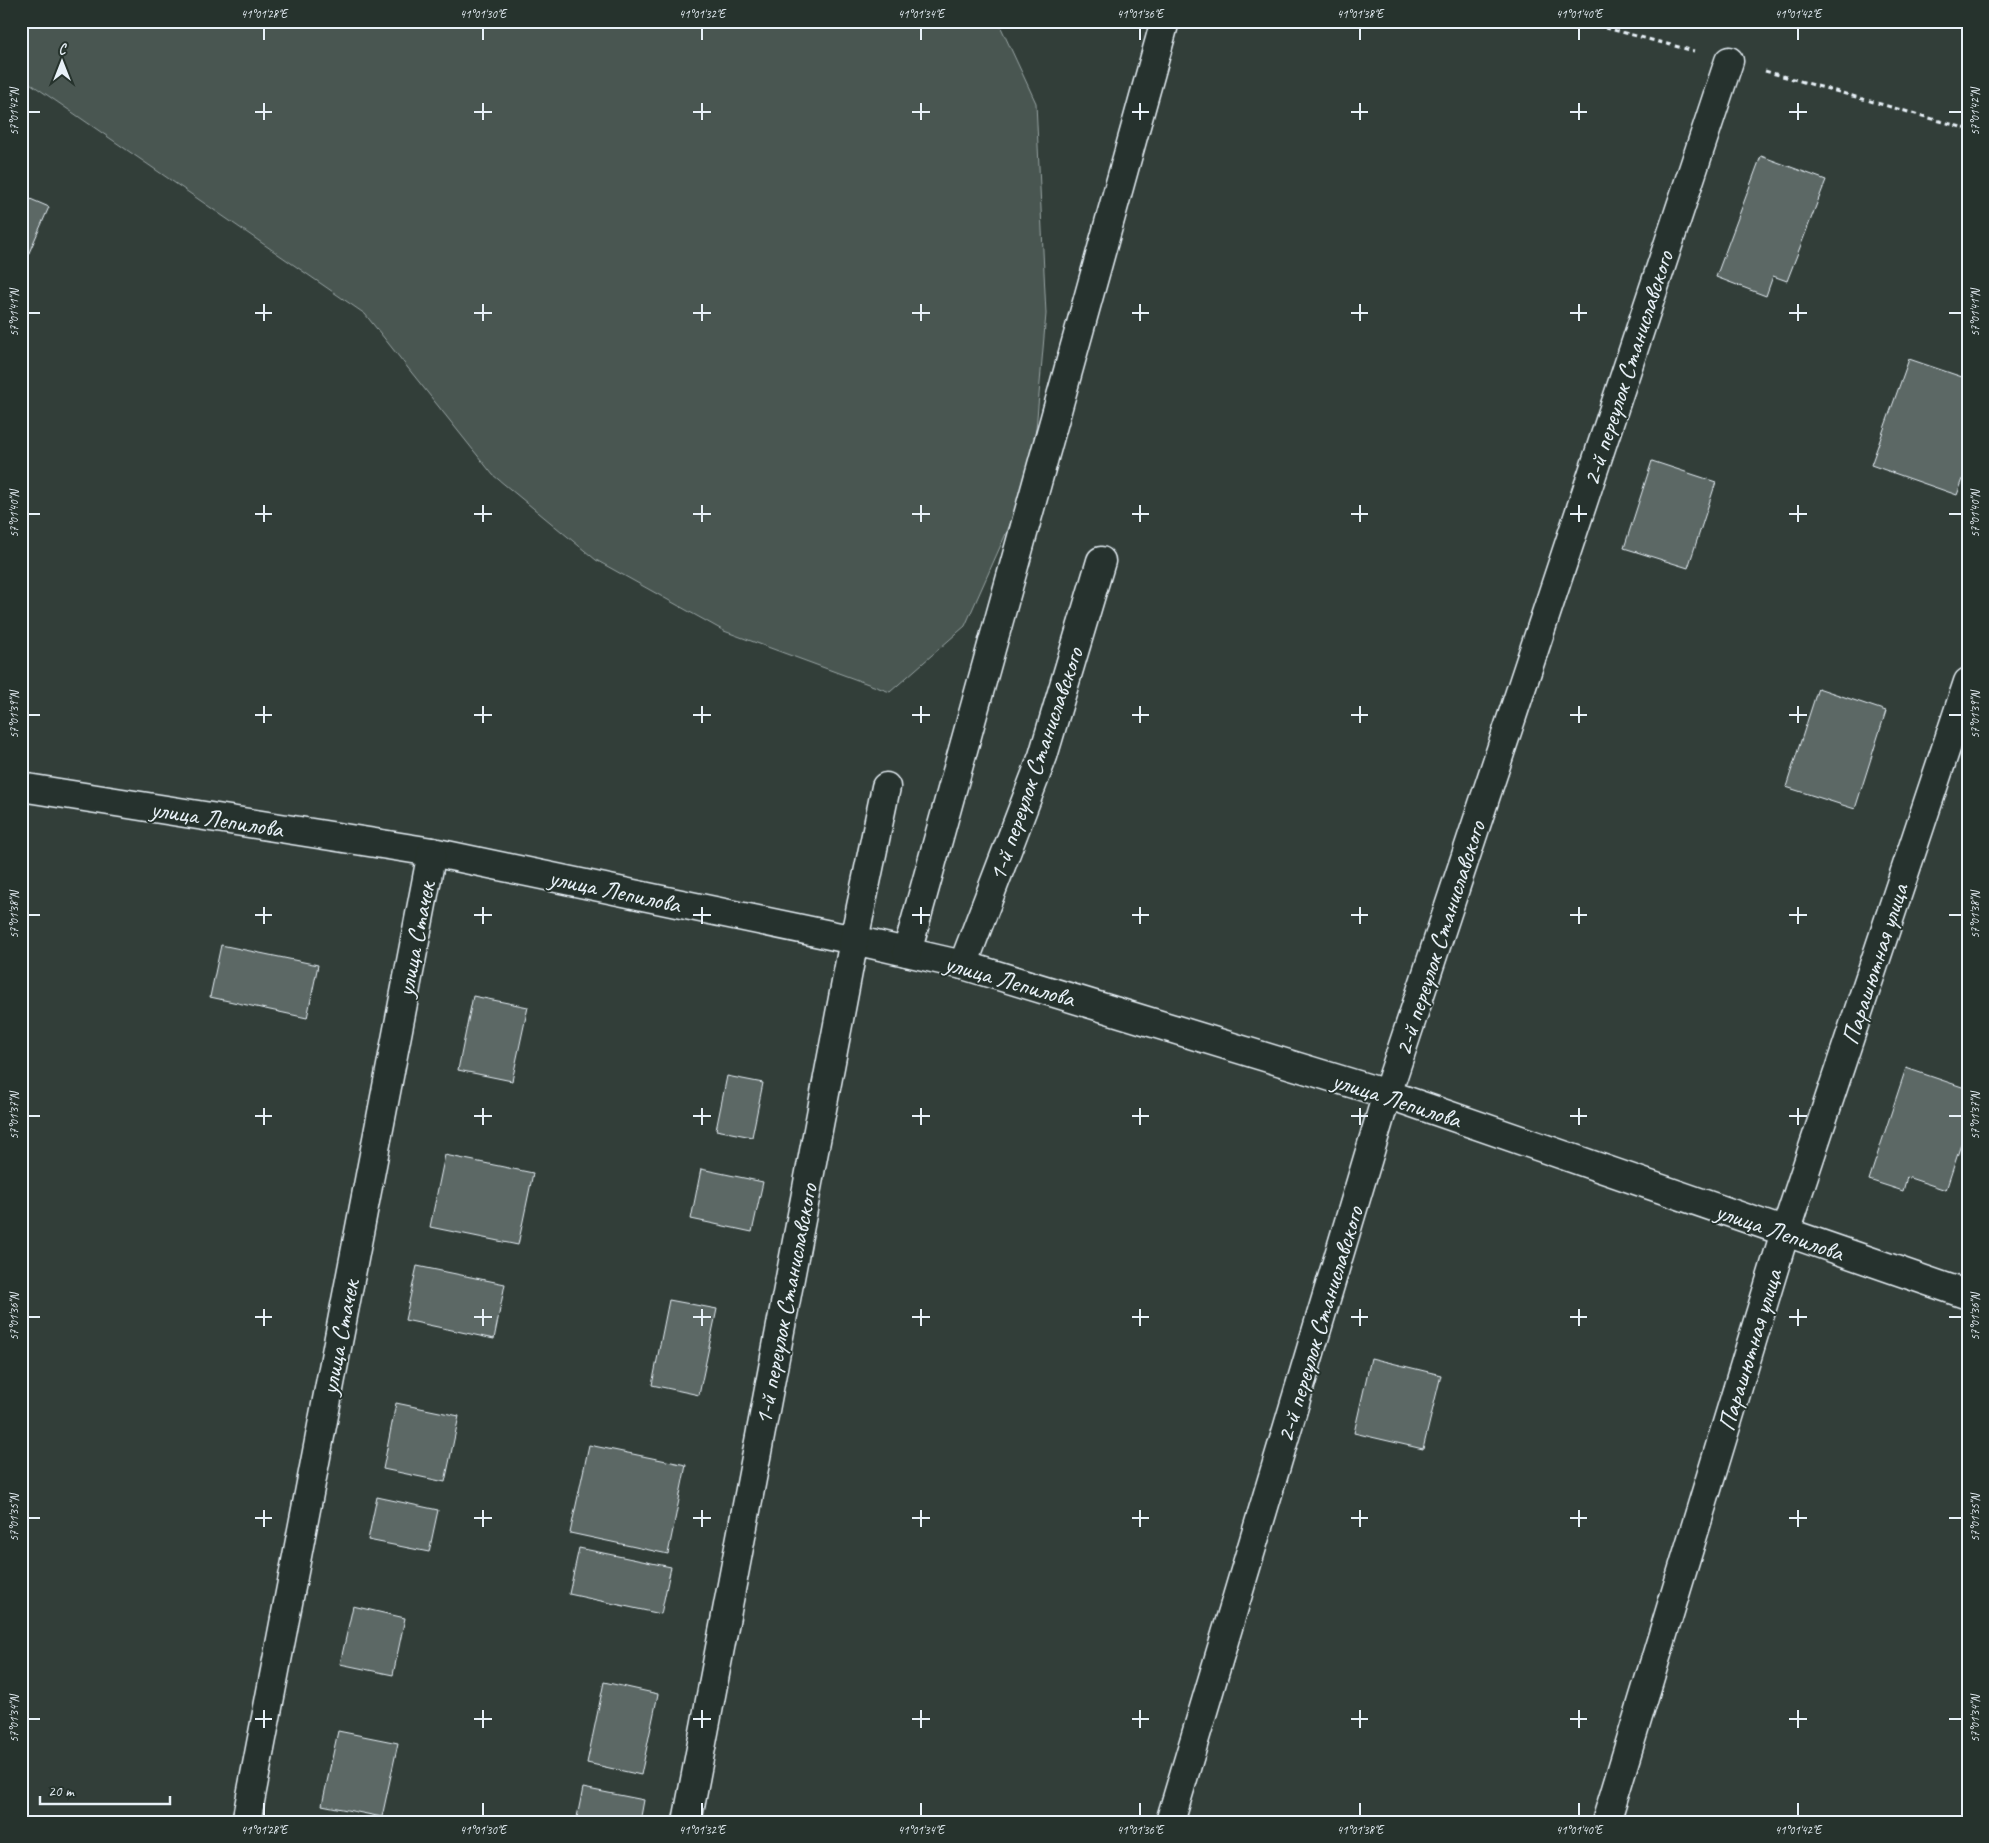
<svg xmlns="http://www.w3.org/2000/svg" width="1989" height="1843" font-family="Caveat,sans-serif">
  <style>
    .green { fill: #495651; stroke: #98a4a4 }
    .building { fill: #5c6865; stroke: #e8f1f8 }
    .lines { fill: none; stroke-linecap: round; stroke-linejoin: round }
    .minor-casing { stroke: #e8f1f8; stroke-width: 31 }
    .path { stroke: #e8f1f8; stroke-width: 3; stroke-dasharray: 5 4; stroke-linecap: butt }
    .minor { stroke: #26332d; stroke-width: 28 }
    .ticks { fill: none; stroke: #e8f1f8; stroke-width: 2 }
    .labels { text-anchor: middle; stroke-width: 4; stroke-linejoin: round; paint-order: stroke }
    .street-label { font-size: 25px; fill: #e8f1f8; stroke: #26332d }
    .neatline { fill: none; stroke: #e8f1f8; stroke-width: 2 }
    .ticks-label { font-size: 12px; text-anchor: middle; fill: #e8f1f8 }
  </style>
  <rect width="100%" height="100%" fill="#323e39"/>
  <filter id="ink" filterUnits="userSpaceOnUse"><feTurbulence type="fractalNoise" baseFrequency=".02" numOctaves="2"/><feDisplacementMap in="SourceGraphic" scale="10" xChannelSelector="R" yChannelSelector="G"/><feConvolveMatrix kernelMatrix="1 2 1 2 8 2 1 2 1" color-interpolation-filters="sRGB"/></filter>
  <g filter="url(#ink)">
    <polygon class="green" points="21,21 998,21 1036,103 1046,314 1032,475 965,626 890,692 724,631 596,560 493,475 365,314 21,77"/>
    <g class="building">
      <polygon points="1761,156 1826,180 1787,281 1773,276 1766,296 1716,277"/>
      <polygon points="21,195 49,207 21,271"/>
      <polygon points="1909,359 1968,379 1968,466 1957,495 1871,465"/>
      <polygon points="1652,461 1716,482 1688,568 1624,548"/>
      <polygon points="1818,688 1886,711 1855,809 1786,787"/>
      <polygon points="221,945 318,965 307,1018 210,997"/>
      <polygon points="473,996 528,1007 512,1081 458,1070"/>
      <polygon points="1906,1068 1968,1089 1968,1123 1946,1190 1907,1177 1903,1191 1869,1180"/>
      <polygon points="727,1076 763,1083 752,1137 716,1130"/>
      <polygon points="445,1155 533,1173 518,1245 430,1227"/>
      <polygon points="701,1169 763,1182 752,1232 691,1219"/>
      <polygon points="417,1266 505,1284 494,1339 405,1320"/>
      <polygon points="669,1300 717,1309 699,1395 652,1385"/>
      <polygon points="1371,1358 1441,1375 1423,1449 1354,1433"/>
      <polygon points="396,1403 459,1416 445,1482 383,1469"/>
      <polygon points="589,1445 686,1465 668,1554 570,1533"/>
      <polygon points="377,1497 438,1510 429,1552 368,1540"/>
      <polygon points="579,1548 671,1567 661,1614 569,1594"/>
      <polygon points="353,1606 405,1618 393,1675 340,1664"/>
      <polygon points="604,1682 658,1694 641,1775 587,1763"/>
      <polygon points="338,1731 398,1743 382,1817 322,1805"/>
      <polygon points="583,1788 644,1800 640,1822 576,1822"/>
    </g>
    <g class="lines">
      <defs>
        <g id="minor">
          <polyline points="21,787 432,852 854,940 963,965 1387,1094 1968,1295"/>
          <polyline points="907,952 1165,21"/>
          <polyline points="963,965 1043,756 1101,561"/>
          <polyline points="246,1822 432,852"/>
          <polyline points="687,1822 854,940 886,787"/>
          <polyline points="1170,1822 1387,1094 1729,61"/>
          <polyline points="1606,1822 1785,1232 1968,682"/>
        </g>
      </defs>
      <use href="#minor" class="minor-casing"/>
      <g class="path">
        <polyline points="1579,21 1694,51"/>
        <polyline points="1765,71 1968,129"/>
      </g>
      <use href="#minor" class="minor"/>
    </g>
  </g>
  <path class="ticks" d="M264 28V40M483 28V40M702 28V40M921 28V40M1140 28V40M1360 28V40M1579 28V40M1798 28V40M264 103V120M483 103V120M702 103V120M921 103V120M1140 103V120M1360 103V120M1579 103V120M1798 103V120M28 112H40M255 112H272M474 112H492M693 112H711M912 112H930M1132 112H1149M1351 112H1368M1570 112H1587M1789 112H1807M1949 112H1962M264 304V321M483 304V321M702 304V321M921 304V321M1140 304V321M1360 304V321M1579 304V321M1798 304V321M28 313H40M255 313H272M474 313H492M693 313H711M912 313H930M1132 313H1149M1351 313H1368M1570 313H1587M1789 313H1807M1949 313H1962M264 505V522M483 505V522M702 505V522M921 505V522M1140 505V522M1360 505V522M1579 505V522M1798 505V522M28 514H40M255 514H272M474 514H492M693 514H711M912 514H930M1132 514H1149M1351 514H1368M1570 514H1587M1789 514H1807M1949 514H1962M264 706V723M483 706V723M702 706V723M921 706V723M1140 706V723M1360 706V723M1579 706V723M1798 706V723M28 715H40M255 715H272M474 715H492M693 715H711M912 715H930M1132 715H1149M1351 715H1368M1570 715H1587M1789 715H1807M1949 715H1962M264 907V924M483 907V924M702 907V924M921 907V924M1140 907V924M1360 907V924M1579 907V924M1798 907V924M28 915H40M255 915H272M474 915H492M693 915H711M912 915H930M1132 915H1149M1351 915H1368M1570 915H1587M1789 915H1807M1949 915H1962M264 1108V1125M483 1108V1125M702 1108V1125M921 1108V1125M1140 1108V1125M1360 1108V1125M1579 1108V1125M1798 1108V1125M28 1116H40M255 1116H272M474 1116H492M693 1116H711M912 1116H930M1132 1116H1149M1351 1116H1368M1570 1116H1587M1789 1116H1807M1949 1116H1962M264 1309V1326M483 1309V1326M702 1309V1326M921 1309V1326M1140 1309V1326M1360 1309V1326M1579 1309V1326M1798 1309V1326M28 1317H40M255 1317H272M474 1317H492M693 1317H711M912 1317H930M1132 1317H1149M1351 1317H1368M1570 1317H1587M1789 1317H1807M1949 1317H1962M264 1510V1527M483 1510V1527M702 1510V1527M921 1510V1527M1140 1510V1527M1360 1510V1527M1579 1510V1527M1798 1510V1527M28 1518H40M255 1518H272M474 1518H492M693 1518H711M912 1518H930M1132 1518H1149M1351 1518H1368M1570 1518H1587M1789 1518H1807M1949 1518H1962M264 1710V1728M483 1710V1728M702 1710V1728M921 1710V1728M1140 1710V1728M1360 1710V1728M1579 1710V1728M1798 1710V1728M28 1719H40M255 1719H272M474 1719H492M693 1719H711M912 1719H930M1132 1719H1149M1351 1719H1368M1570 1719H1587M1789 1719H1807M1949 1719H1962M264 1803V1816M483 1803V1816M702 1803V1816M921 1803V1816M1140 1803V1816M1360 1803V1816M1579 1803V1816M1798 1803V1816"/>
  <g class="labels">
    <g class="street-label">
      <text transform="translate(1627 368) rotate(-72)" y="9">2-й переулок Станиславского</text>
      <text transform="translate(1035 764) rotate(-71)" y="9">1-й переулок Станиславского</text>
      <text transform="translate(217 818) rotate(9)" y="9">улица Лепилова</text>
      <text transform="translate(615 890) rotate(12)" y="9">улица Лепилова</text>
      <text transform="translate(1439 938) rotate(-72)" y="9">2-й переулок Станиславского</text>
      <text transform="translate(415 939) rotate(-79)" y="9">улица Стачек</text>
      <text transform="translate(1874 964) rotate(-72)" y="9">Парашютная улица</text>
      <text transform="translate(1010 980) rotate(16)" y="9">улица Лепилова</text>
      <text transform="translate(1397 1099) rotate(18)" y="9">улица Лепилова</text>
      <text transform="translate(1780 1231) rotate(19)" y="9">улица Лепилова</text>
      <text transform="translate(785 1304) rotate(-79)" y="9">1-й переулок Станиславского</text>
      <text transform="translate(1319 1324) rotate(-73)" y="9">2-й переулок Станиславского</text>
      <text transform="translate(339 1337) rotate(-79)" y="9">улица Стачек</text>
      <text transform="translate(1749 1350) rotate(-73)" y="9">Парашютная улица</text>
    </g>
  </g>
  <rect width="1989" height="1843" fill="none" stroke="#26332d" stroke-width="55"/>
  <g transform="translate(62 62)" stroke="#26332d" stroke-width="4" paint-order="stroke">
  <path d="M0-4L9 19L0 12L-9 19Z" fill="#e8f1f8"/>
  <text y="-8" font-size="14" font-weight="bold" text-anchor="middle" fill="#e8f1f8">С</text>
  </g>
  <path d="M40 1796v8h130v-8" fill="none" stroke="#e8f1f8" stroke-width="2.5"/>
  <text x="48" y="1796" font-size="15" fill="#e8f1f8" stroke="#26332d" stroke-width="4" paint-order="stroke">20 m</text>
  <rect x="28" y="28" width="1934" height="1788" class="neatline"/>
  <g class="ticks-label">
    <text x="264" y="18">41°01'28"E</text>
    <text x="483" y="18">41°01'30"E</text>
    <text x="702" y="18">41°01'32"E</text>
    <text x="921" y="18">41°01'34"E</text>
    <text x="1140" y="18">41°01'36"E</text>
    <text x="1360" y="18">41°01'38"E</text>
    <text x="1579" y="18">41°01'40"E</text>
    <text x="1798" y="18">41°01'42"E</text>
    <text transform="translate(14 112) rotate(-90)" y="4">57°01'42"N</text>
    <text transform="translate(1975 112) rotate(-90)" y="4">57°01'42"N</text>
    <text transform="translate(14 313) rotate(-90)" y="4">57°01'41"N</text>
    <text transform="translate(1975 313) rotate(-90)" y="4">57°01'41"N</text>
    <text transform="translate(14 514) rotate(-90)" y="4">57°01'40"N</text>
    <text transform="translate(1975 514) rotate(-90)" y="4">57°01'40"N</text>
    <text transform="translate(14 715) rotate(-90)" y="4">57°01'39"N</text>
    <text transform="translate(1975 715) rotate(-90)" y="4">57°01'39"N</text>
    <text transform="translate(14 915) rotate(-90)" y="4">57°01'38"N</text>
    <text transform="translate(1975 915) rotate(-90)" y="4">57°01'38"N</text>
    <text transform="translate(14 1116) rotate(-90)" y="4">57°01'37"N</text>
    <text transform="translate(1975 1116) rotate(-90)" y="4">57°01'37"N</text>
    <text transform="translate(14 1317) rotate(-90)" y="4">57°01'36"N</text>
    <text transform="translate(1975 1317) rotate(-90)" y="4">57°01'36"N</text>
    <text transform="translate(14 1518) rotate(-90)" y="4">57°01'35"N</text>
    <text transform="translate(1975 1518) rotate(-90)" y="4">57°01'35"N</text>
    <text transform="translate(14 1719) rotate(-90)" y="4">57°01'34"N</text>
    <text transform="translate(1975 1719) rotate(-90)" y="4">57°01'34"N</text>
    <text x="264" y="1834">41°01'28"E</text>
    <text x="483" y="1834">41°01'30"E</text>
    <text x="702" y="1834">41°01'32"E</text>
    <text x="921" y="1834">41°01'34"E</text>
    <text x="1140" y="1834">41°01'36"E</text>
    <text x="1360" y="1834">41°01'38"E</text>
    <text x="1579" y="1834">41°01'40"E</text>
    <text x="1798" y="1834">41°01'42"E</text>
  </g>
</svg>
